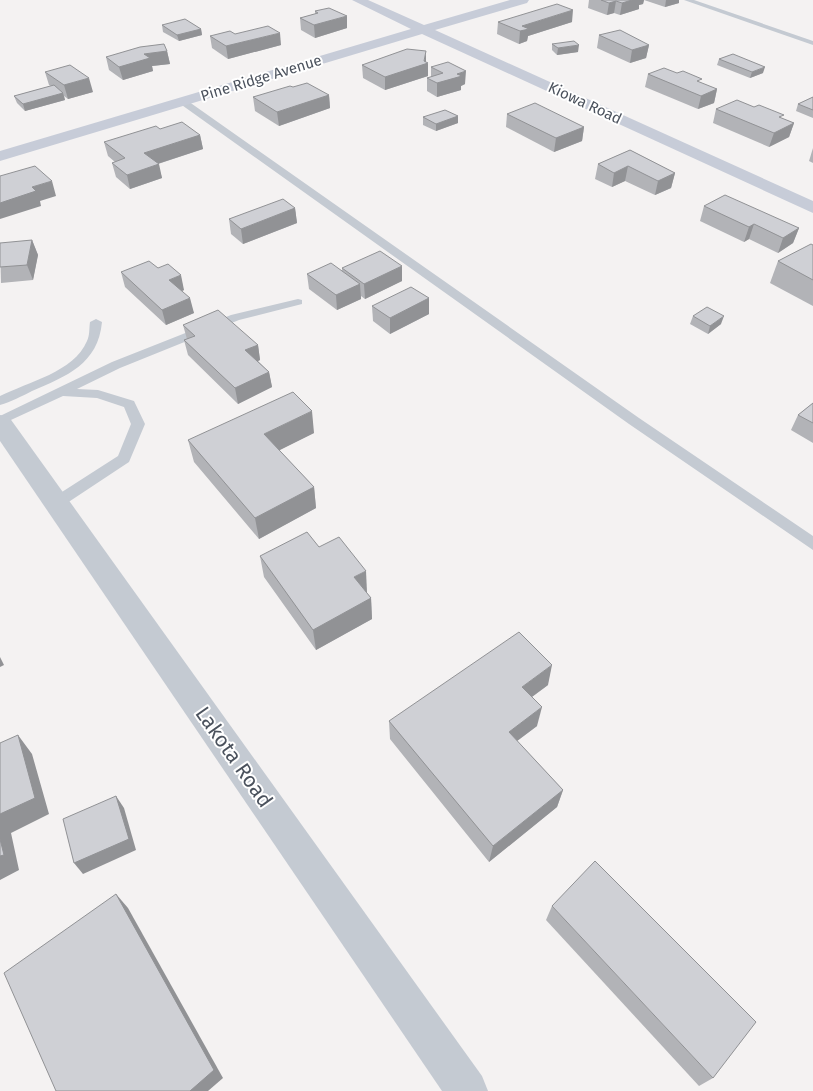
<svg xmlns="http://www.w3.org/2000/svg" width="813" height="1091" font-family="'Fira Sans',sans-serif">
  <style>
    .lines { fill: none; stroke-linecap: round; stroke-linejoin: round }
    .lane { fill: #c4cad2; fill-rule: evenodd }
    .street { fill: #c4cad2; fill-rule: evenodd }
    .secondary { fill: #c7ccd8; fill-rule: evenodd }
    .wall { fill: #b2b3b7 }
    .shaded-wall { fill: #919295 }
    .building { fill: #cfd0d5; stroke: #919295 }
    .labels { text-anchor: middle; stroke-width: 4; stroke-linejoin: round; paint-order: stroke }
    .far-street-label { font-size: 15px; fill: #4b525d; stroke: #fff }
    .near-street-label { font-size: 21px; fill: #4b525d; stroke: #fff }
  </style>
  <rect width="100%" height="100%" fill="#f4f2f2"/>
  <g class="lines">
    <g class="lane">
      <polygon points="684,0 694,0 813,41 813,45"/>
      <polygon points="179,99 185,99 639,418 813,536 813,550 629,424 179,103"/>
      <polygon points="298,299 302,300 302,304 239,320 120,368 77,389 98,390 134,401 145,424 129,462 61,507 51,507 49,503 51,499 118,456 131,424 124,407 97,398 63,396 0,425 0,416 112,362 231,315"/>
      <path d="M96 319 102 322C98 364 67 376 32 391 22 396 11 402 0 405V396C28 382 74 372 87 341 90 335 89 328 90 322Z"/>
    </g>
    <polygon class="street" points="0,415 9,417 482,1076 488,1091 442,1091 0,441"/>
    <polygon class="secondary" points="352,0 368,0 424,25 510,0 529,0 527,3 435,30 813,201 813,213 422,34 0,161 0,151 411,29"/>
  </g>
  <g class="wall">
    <polygon points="589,0 644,0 643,4 639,5 639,9 620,15 614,13 607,15 588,8"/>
    <polygon points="644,0 679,0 679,3 665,7"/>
    <polygon points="315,11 347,28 315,38 301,30 300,18 315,14"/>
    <polygon points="498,22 572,22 528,36 527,41 519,44 497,34"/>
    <polygon points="162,25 201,29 202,35 179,41 163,32"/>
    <polygon points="599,35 649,45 646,58 630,63 597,48"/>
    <polygon points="210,36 281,45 228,59 212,48"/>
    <polygon points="552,44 578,52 557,55 552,50"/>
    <polygon points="167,51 170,64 152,66 153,71 123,80 109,70 106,57"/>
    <polygon points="719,59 763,73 750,78 717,65"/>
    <polygon points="426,62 428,76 385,90 363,78 362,65"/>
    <polygon points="431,67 465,84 461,86 461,90 437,97 427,91 427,78 431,77"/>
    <polygon points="45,72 93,92 68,99 64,96 65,100 25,111 17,103 14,96 51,86 49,85"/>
    <polygon points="648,74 717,89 714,103 698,109 645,87"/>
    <polygon points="293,87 329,95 330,108 279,126 255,111 253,97"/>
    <polygon points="813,97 813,118 796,111 798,104"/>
    <polygon points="716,109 783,119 794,123 789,137 769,147 713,123"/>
    <polygon points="507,114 584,127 582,141 554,152 506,127"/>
    <polygon points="458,116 458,123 436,131 423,125 423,117"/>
    <polygon points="200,135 203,149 158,164 162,178 130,189 116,177 112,163 115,162 108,156 104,142"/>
    <polygon points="813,148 813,163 809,161"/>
    <polygon points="630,150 675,173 671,188 655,195 625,181 612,187 595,179 598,164"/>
    <polygon points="704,206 799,228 793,243 778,253 749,239 744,242 700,221"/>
    <polygon points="295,208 297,223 243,244 231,234 229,219"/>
    <polygon points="32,240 38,255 33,280 1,283 0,244"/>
    <polygon points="813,245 813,306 770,283 778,261"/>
    <polygon points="402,266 402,281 365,299 361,296 361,299 337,310 309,289 307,274 342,271 342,268"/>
    <polygon points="121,272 184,290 182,291 194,313 166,325 125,287"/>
    <polygon points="429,298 429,314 390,334 373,321 372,306"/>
    <polygon points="693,316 721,324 708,334 690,324"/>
    <polygon points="183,325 258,345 260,360 258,361 269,372 272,387 238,404 188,355 184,340 187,339"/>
    <polygon points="813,403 813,443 791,430 798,415"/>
    <polygon points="314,433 279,450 314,487 316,508 259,539 194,462 188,440"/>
    <polygon points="319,547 367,592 366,592 371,598 372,619 316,650 264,577 260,556"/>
    <polygon points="548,685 532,697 537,726 517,741 563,790 557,807 489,862 390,739 389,721"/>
    <polygon points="552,906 713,1078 699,1086 546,920"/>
  </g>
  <g class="shaded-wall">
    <polygon points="632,0 644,0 643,4 639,5 639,9 620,15 622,3"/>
    <polygon points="666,0 679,0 679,3 665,7"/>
    <polygon points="616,1 614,13 607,15 609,3"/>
    <polygon points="573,10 572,22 528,36 527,41 519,44 520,31 522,26"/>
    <polygon points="347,16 347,28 315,38 314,25"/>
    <polygon points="201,29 202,35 179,41 177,35"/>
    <polygon points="280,33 281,45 228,59 226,46"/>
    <polygon points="579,45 578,52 557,55 558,48"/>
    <polygon points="649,45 646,58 630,63 632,50"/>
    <polygon points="167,51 170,64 152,66 153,71 123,80 119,67 144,54"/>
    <polygon points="426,51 426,64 428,63 428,76 385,90 385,77 424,61"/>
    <polygon points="765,67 763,73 750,78 752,72"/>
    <polygon points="466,71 465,84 461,86 461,90 437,97 437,83 457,74"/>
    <polygon points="89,78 93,92 68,99 64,85"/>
    <polygon points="717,89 714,103 698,109 701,96"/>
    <polygon points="63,93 65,100 25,111 23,104"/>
    <polygon points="329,95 330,108 279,126 277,112"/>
    <polygon points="458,116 458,123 436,131 436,124"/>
    <polygon points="794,123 789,137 769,147 774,133"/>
    <polygon points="584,127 582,141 554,152 556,138"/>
    <polygon points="200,135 203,149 148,167 144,153"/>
    <polygon points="159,164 162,178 130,189 127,175"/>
    <polygon points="628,166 625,181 612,187 614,173"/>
    <polygon points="675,173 671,188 655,195 658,181"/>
    <polygon points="52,181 56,196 40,201 41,206 0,219 0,203 32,187"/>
    <polygon points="295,208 297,223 243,244 241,229"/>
    <polygon points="754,224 749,239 744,242 749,227"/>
    <polygon points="799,228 793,243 778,253 783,238"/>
    <polygon points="32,240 38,255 33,280 27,265"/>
    <polygon points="402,266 402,281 365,299 364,284"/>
    <polygon points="181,275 184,290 173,295 169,280"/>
    <polygon points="360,284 361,299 337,310 336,295"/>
    <polygon points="190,298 194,313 166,325 162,310"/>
    <polygon points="429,298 429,314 390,334 390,318"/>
    <polygon points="724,316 721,324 708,334 710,326"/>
    <polygon points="258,345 260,360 248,366 245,350"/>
    <polygon points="269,372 272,387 238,404 235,388"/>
    <polygon points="312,411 314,433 268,456 264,434"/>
    <polygon points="314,487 316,508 259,539 255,518"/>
    <polygon points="366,571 367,592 355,598 354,577"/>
    <polygon points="371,598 372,619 316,650 313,630"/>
    <polygon points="0,657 4,665 0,667"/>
    <polygon points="552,665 548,685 518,707 522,687"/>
    <polygon points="542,707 537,726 505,750 509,732"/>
    <polygon points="18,735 32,754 49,814 11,833 19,870 0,880 0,814"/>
    <polygon points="563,790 557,807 489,862 493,846"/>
    <polygon points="116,796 124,808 136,850 83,874 74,863"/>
    <polygon points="116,894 128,908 223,1078 208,1091 190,1091"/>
  </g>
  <g class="building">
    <polygon points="601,0 632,0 622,3 616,1 609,3"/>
    <polygon points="557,4 573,10 522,26 529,29 520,31 498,22"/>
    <polygon points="329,8 347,16 314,25 300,18 318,13 315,11"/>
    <polygon points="185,19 201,29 177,35 162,25"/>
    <polygon points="268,26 280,33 226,46 210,36 230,31 235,34"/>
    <polygon points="620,30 649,45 632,50 599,35"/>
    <polygon points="574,41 579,45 558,48 552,44"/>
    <polygon points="164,44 167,51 144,54 150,58 119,67 106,57 140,47"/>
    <polygon points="407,49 426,51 424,61 428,63 385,77 362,65"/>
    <polygon points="733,54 765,67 752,72 719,59"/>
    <polygon points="448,62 466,71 457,74 462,76 437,83 427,78 443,73 431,67"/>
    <polygon points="70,65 89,78 64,85 45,72"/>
    <polygon points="664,68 677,73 683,71 702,79 697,81 717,89 701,96 648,74"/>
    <polygon points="307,83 329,95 277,112 253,97 290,86 293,87"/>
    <polygon points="54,85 63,93 23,104 14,96"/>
    <polygon points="813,97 813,110 798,104"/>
    <polygon points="737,100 754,107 759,105 784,115 779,117 794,123 774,133 716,109"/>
    <polygon points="535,103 584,127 556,138 507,114"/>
    <polygon points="445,110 458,116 436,124 423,117"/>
    <polygon points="182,122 200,135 144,153 159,164 127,175 112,163 125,158 104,142 156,126 160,129"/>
    <polygon points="630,150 675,173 658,181 628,166 614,173 598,164"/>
    <polygon points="35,166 52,181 32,187 36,191 0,203 0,176"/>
    <polygon points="725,195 799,228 783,238 754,224 749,227 704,206"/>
    <polygon points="283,199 295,208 241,229 229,219"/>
    <polygon points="32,240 27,265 0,267 0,243"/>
    <polygon points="811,244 813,245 813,280 778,261"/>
    <polygon points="380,251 402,266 364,284 342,268"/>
    <polygon points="149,261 158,268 168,264 181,275 169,280 190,298 162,310 121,272"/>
    <polygon points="331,263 360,284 336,295 307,274"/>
    <polygon points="411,287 429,298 390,318 372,306"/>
    <polygon points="707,307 724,316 710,326 693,316"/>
    <polygon points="218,310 258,345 245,350 269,372 235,388 184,340 195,336 183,325"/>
    <polygon points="293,392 312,411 264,434 314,487 255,518 188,440"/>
    <polygon points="813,403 813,423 798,415"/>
    <polygon points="307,532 319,547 339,537 366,571 354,577 371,598 313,630 260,556"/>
    <polygon points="519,632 552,665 522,687 542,707 509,732 563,790 493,846 389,721"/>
    <polygon points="18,735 35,798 0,814 0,743"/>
    <polygon points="116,796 129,839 74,863 63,819"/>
    <polygon points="0,839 4,855 0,856"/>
    <polygon points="595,861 756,1022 713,1078 552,906"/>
    <polygon points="116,894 214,1070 190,1091 56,1091 4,973"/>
  </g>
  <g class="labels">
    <g class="far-street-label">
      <text transform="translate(261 78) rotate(-17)" y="5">Pine Ridge Avenue</text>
      <text transform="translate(585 103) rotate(25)" y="5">Kiowa Road</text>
    </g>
    <g class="near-street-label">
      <text transform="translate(234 757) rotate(55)" y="7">Lakota Road</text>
    </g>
  </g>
</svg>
